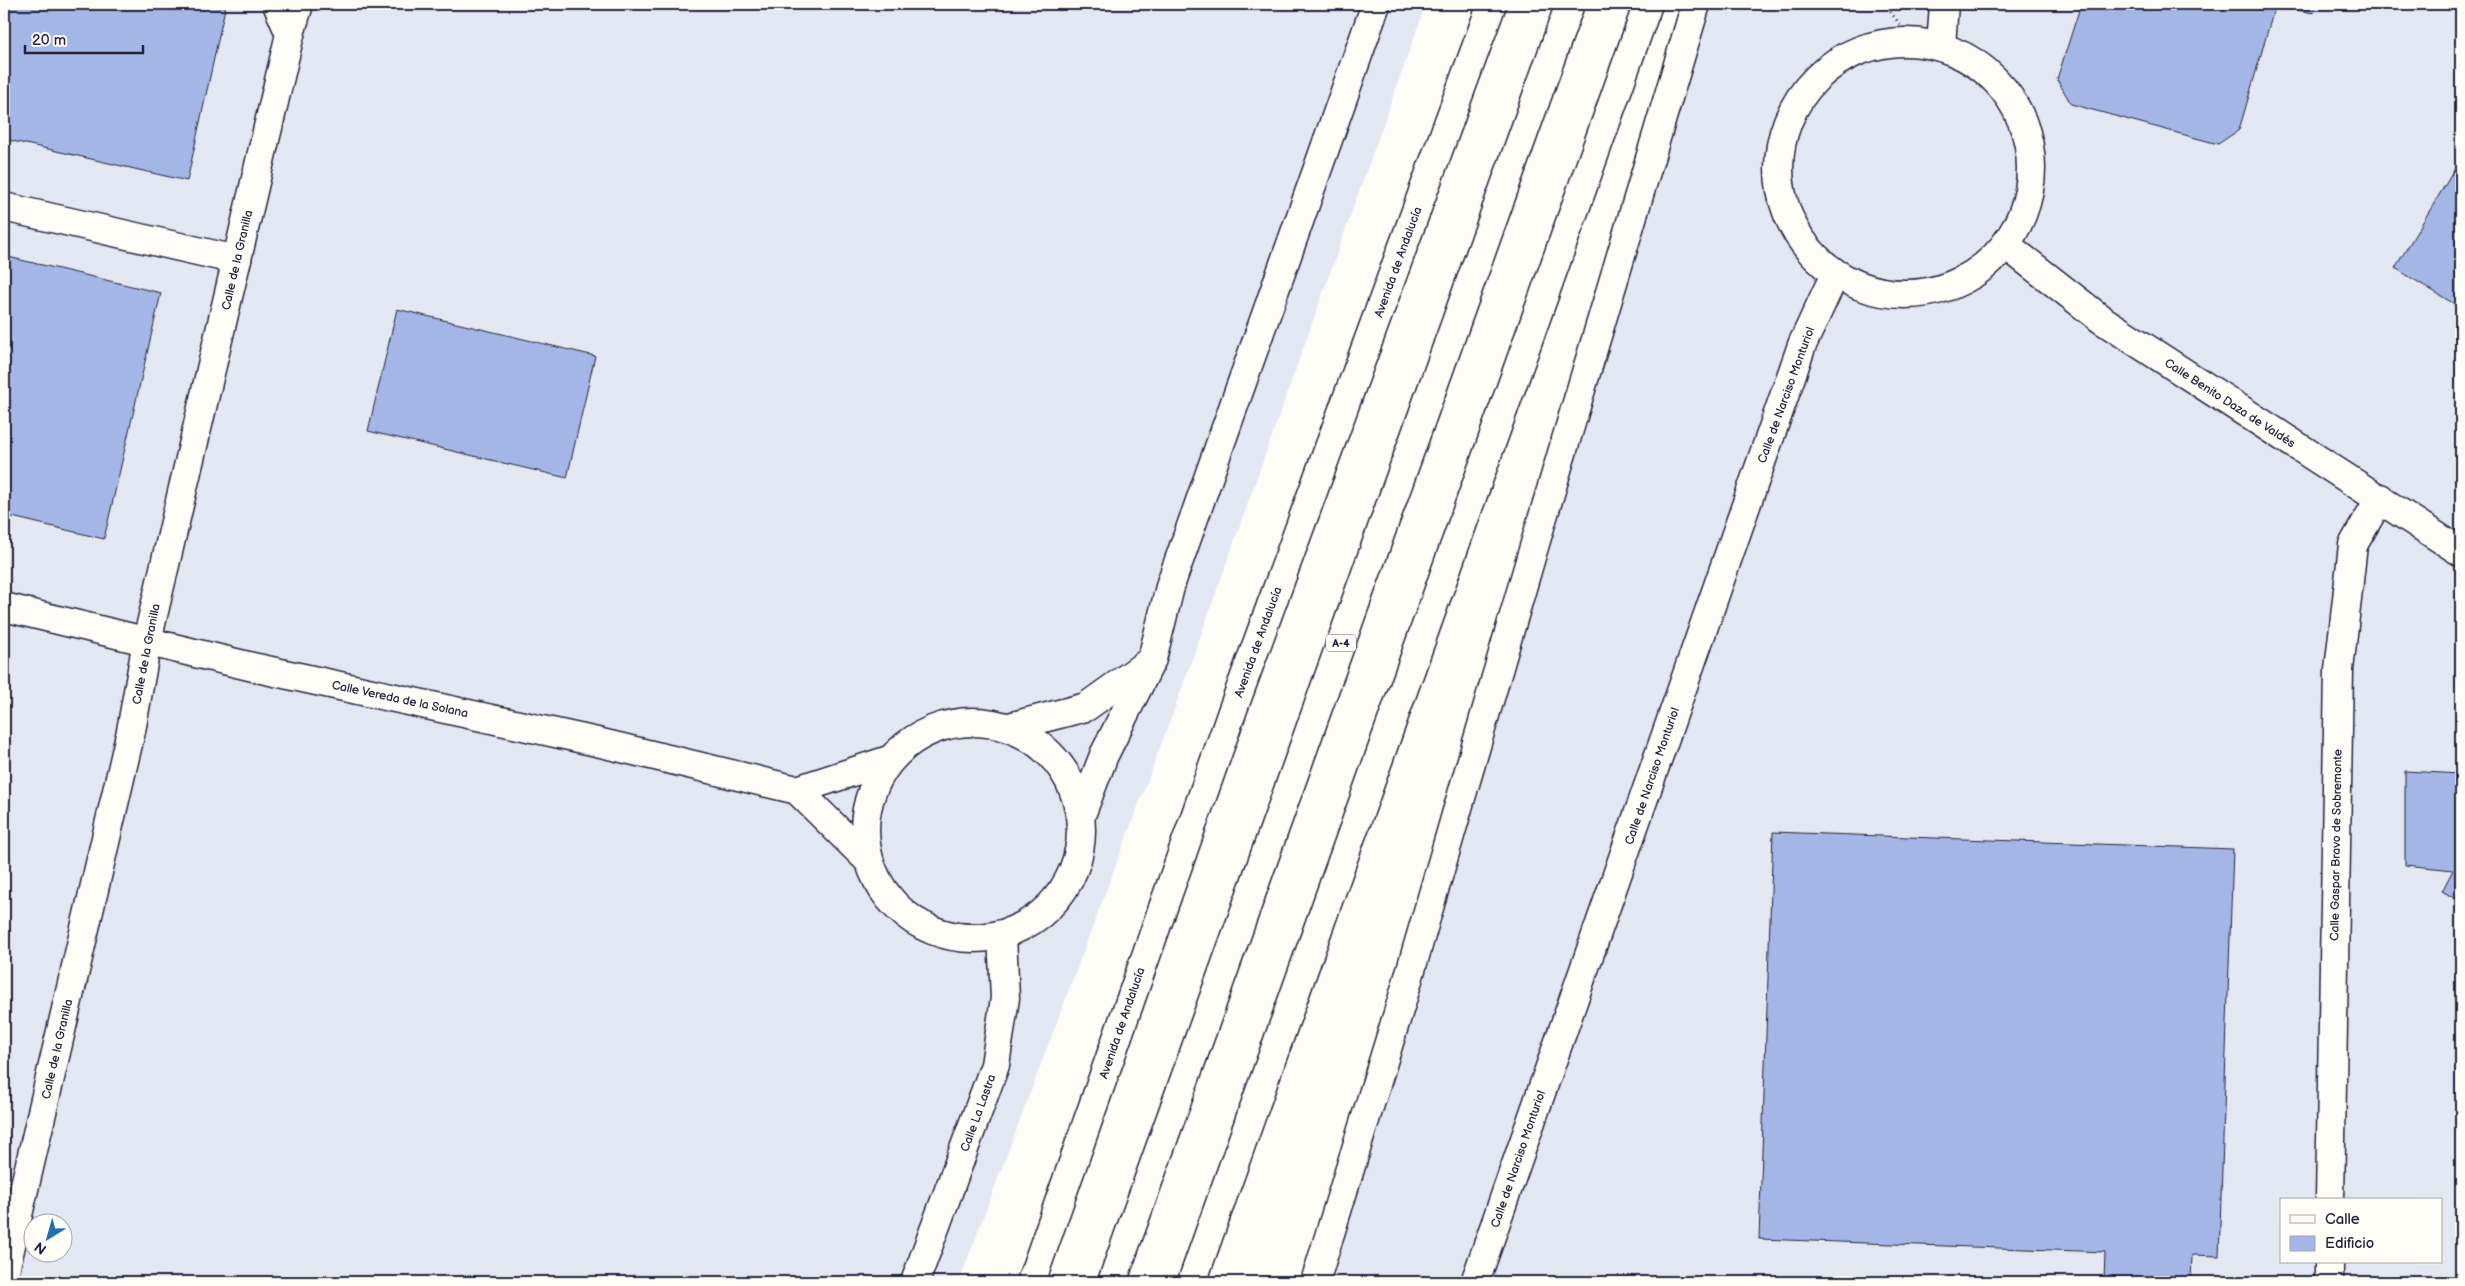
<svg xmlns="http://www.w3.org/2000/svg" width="2465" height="1286" font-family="'Balsamiq Sans',sans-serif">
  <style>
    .built { fill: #e2e7f2; fill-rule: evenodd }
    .building { fill: #a4b6e5; stroke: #22223b }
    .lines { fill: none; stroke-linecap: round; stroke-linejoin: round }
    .minor-casing { stroke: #22223b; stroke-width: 31 }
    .highway-casing { stroke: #22223b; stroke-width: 31 }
    .path { stroke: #22223b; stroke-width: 3; stroke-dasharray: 1 4; stroke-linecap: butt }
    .minor { stroke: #fdfcf7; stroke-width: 28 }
    .highway { stroke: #fdfcf7; stroke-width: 28 }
    .labels { text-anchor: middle; stroke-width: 4.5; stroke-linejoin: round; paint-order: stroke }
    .shield { fill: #fdfcf7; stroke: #646373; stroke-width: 1 }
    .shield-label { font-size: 11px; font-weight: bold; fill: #22223b }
    .street-label { font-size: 12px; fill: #22223b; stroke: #fdfcf7 }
  </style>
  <rect width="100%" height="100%" fill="#fdfcf7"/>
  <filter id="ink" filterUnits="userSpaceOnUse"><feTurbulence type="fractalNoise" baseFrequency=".02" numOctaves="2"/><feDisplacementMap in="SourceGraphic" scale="10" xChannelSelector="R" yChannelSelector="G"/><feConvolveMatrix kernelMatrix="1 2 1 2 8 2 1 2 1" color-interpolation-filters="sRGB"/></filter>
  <g filter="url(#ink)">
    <g class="built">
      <path d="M4 4H1426L1173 713 959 1282H4ZM32 1224H62V1254H32Z"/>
      <path d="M1702 4H2461V1282H1315ZM2281 1200H2441V1262H2281Z"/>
    </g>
    <g class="building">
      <polygon points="4,4 226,4 187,181 4,139"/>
      <polygon points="2081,4 2317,4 2314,13 2275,6 2239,130 2218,144 2071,104 2057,79"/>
      <polygon points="2456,167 2461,171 2461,308 2395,268"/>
      <polygon points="4,256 161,293 104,539 4,515"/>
      <polygon points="397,309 595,356 567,478 368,431"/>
      <polygon points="2405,771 2461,774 2461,902 2442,891 2453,870 2405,865"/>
      <polygon points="1773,832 2233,849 2219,1256 2192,1255 2191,1282 2104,1282 2105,1252 1759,1239"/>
    </g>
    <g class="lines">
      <defs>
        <g id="minor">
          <polyline points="277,4 290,34 299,4"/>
          <circle cx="1905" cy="168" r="126"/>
          <polyline points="1941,46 1944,4"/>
          <polyline points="4,207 237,260"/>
          <polyline points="2006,245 2101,319 2461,552"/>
          <polyline points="4,607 257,668 597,742 797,790 868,860"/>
          <circle cx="973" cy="830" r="108"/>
          <polyline points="1009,727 1086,707 1149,662"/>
          <polyline points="797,790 889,760"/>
          <polyline points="1081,815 1104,755 1152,659 1171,583 1376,4"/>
          <polyline points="2330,1200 2339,670 2353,545 2380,498"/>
          <polyline points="4,1275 131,731 147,641 290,34"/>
          <polyline points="915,1282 995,1065 1005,998 1002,936"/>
          <polyline points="1031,1282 1233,709 1492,4"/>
          <polyline points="1475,1282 1802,345 1835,274"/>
          <polyline points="2329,1282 2329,1262"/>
        </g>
        <g id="highway">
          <polyline points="1112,1282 1570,4"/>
          <polyline points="1192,1282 1648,4"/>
          <polyline points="1315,1282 1403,997 1531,557 1696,4"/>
        </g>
      </defs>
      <use href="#minor" class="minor-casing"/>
      <use href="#highway" class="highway-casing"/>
      <polyline class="path" points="1884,4 1907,33"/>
      <use href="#minor" class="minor"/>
      <use href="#highway" class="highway"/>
    </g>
  </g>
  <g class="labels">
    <rect class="shield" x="1326" y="634.5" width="30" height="17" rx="4"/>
    <g class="shield-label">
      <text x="1341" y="647">A-4</text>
    </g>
    <g class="street-label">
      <text transform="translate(237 260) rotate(-77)" y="4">Calle de la Granilla</text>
      <text transform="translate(1398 262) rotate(-70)" y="4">Avenida de Andalucía</text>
      <text transform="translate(1786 395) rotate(-70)" y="4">Calle de Narciso Monturiol</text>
      <text transform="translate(2230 403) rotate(33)" y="4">Calle Benito Daza de Valdés</text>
      <text transform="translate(1258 642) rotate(-70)" y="4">Avenida de Andalucía</text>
      <text transform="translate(146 654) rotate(-79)" y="4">Calle de la Granilla</text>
      <text transform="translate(400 699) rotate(12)" y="4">Calle Vereda de la Solana</text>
      <text transform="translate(1652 776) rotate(-71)" y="4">Calle de Narciso Monturiol</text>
      <text transform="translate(2336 845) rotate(-89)" y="4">Calle Gaspar Bravo de Sobremonte</text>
      <text transform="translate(1122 1023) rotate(-71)" y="4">Avenida de Andalucía</text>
      <text transform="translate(57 1049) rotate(-77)" y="4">Calle de la Granilla</text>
      <text transform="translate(978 1113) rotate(-70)" y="4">Calle La Lastra</text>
      <text transform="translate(1518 1159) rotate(-71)" y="4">Calle de Narciso Monturiol</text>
    </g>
  </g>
  <rect width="2465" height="1286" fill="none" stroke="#fdfcf7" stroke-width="20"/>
  <rect x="10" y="10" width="2445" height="1266" fill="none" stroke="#22223b" stroke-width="2" filter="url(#ink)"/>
  <rect x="2280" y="1198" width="162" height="65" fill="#fdfcf7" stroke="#a5a5ac"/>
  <rect x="2290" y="1215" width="25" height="8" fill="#fdfcf7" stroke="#a5a5ac"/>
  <text x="2325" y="1224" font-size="15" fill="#22223b">Calle</text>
  <rect x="2290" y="1236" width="25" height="15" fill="#a4b6e5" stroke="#a5a5ac"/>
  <text x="2325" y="1248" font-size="15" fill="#22223b">Edificio</text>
  <g transform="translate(48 1238) rotate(217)"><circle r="24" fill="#fdfcf7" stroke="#a5a5ac"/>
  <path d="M0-4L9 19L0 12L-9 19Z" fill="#1f6fb2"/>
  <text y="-8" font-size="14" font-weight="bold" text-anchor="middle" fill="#22223b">N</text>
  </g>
  <path d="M25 45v8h118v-8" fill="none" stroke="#22223b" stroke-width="2.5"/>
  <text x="32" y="45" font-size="15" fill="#22223b" stroke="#fdfcf7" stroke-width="4" paint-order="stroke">20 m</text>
</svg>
